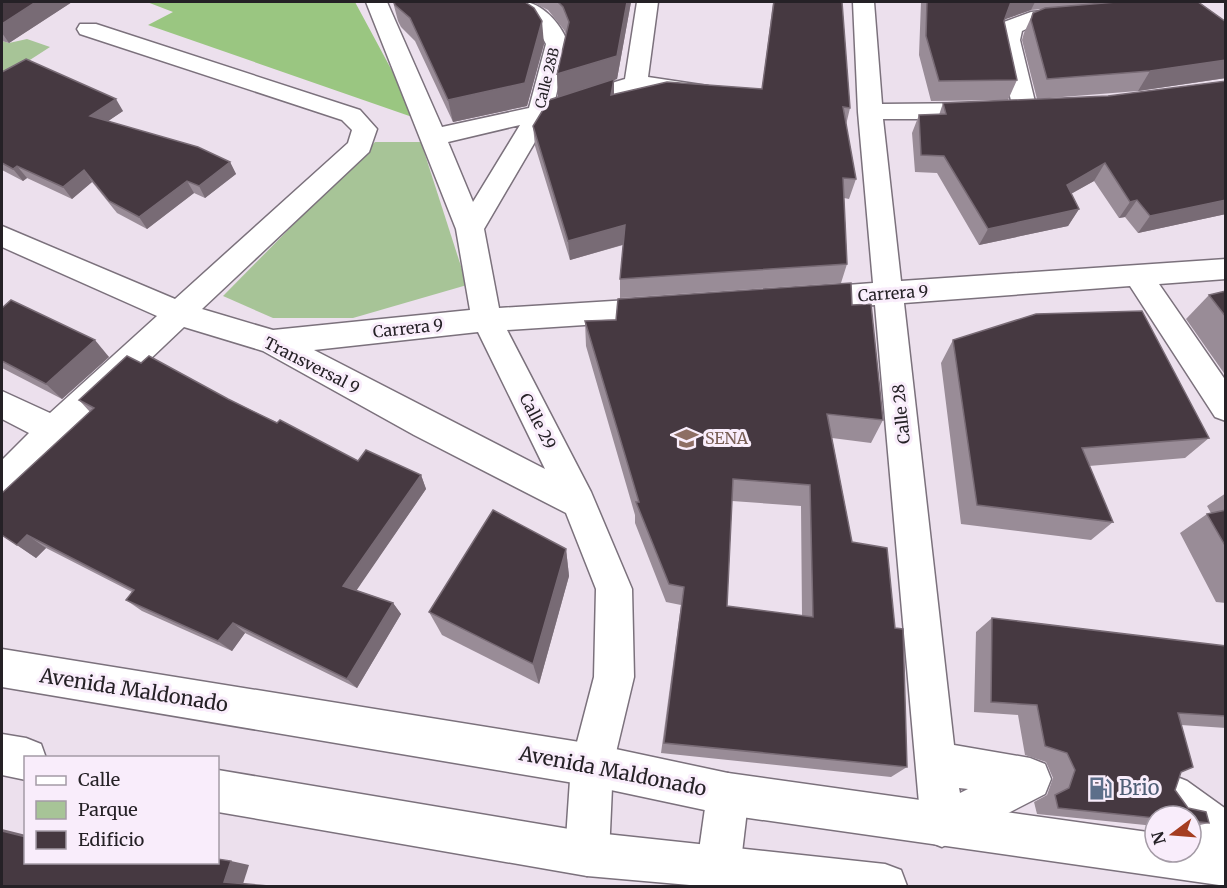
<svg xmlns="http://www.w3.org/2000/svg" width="1227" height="888" font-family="Merriweather,serif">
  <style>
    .green { fill: #a7c497 }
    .forest { fill: #9ac681 }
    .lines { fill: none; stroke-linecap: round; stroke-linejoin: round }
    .minor-casing { stroke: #7b717c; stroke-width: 3 }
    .major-casing { stroke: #7b717c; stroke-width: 3 }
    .minor { fill: #fff; fill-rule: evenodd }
    .major { fill: #fff; fill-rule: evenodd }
    .wall { fill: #998c97; fill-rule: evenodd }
    .shaded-wall { fill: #786b75 }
    .building { fill: #463941; stroke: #786b75; stroke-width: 1.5; fill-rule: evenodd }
    .labels { text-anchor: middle; stroke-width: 6; stroke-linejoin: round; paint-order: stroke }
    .far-street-label { font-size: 14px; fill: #252126; stroke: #f9edfb }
    .street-label { font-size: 16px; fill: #252126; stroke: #f9edfb }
    .education-label { font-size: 16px; fill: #785e54; stroke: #f9edfb; text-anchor: start }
    .near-street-label { font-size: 20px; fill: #252126; stroke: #f9edfb }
    .near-service-label { font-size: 20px; fill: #4e5e75; stroke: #f9edfb; text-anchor: start }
  </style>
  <rect width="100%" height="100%" fill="#ece0ed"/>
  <g class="green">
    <polygon points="27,39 50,47 2,78 2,41 9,43"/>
    <polygon points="375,142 421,142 467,285 353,318 273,318 223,296"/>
  </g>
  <polygon class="forest" points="147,2 355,2 418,119 148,25 173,12"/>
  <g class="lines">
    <defs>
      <g id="minor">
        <path d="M366 2H387L442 127 529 108 546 44 538 29 505 7 503 2C510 2 519 0 526 2 545 5 563 27 568 44L555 100 625 79 637 2H658L648 77 708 86 712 91 708 96 700 98 637 90 549 118 484 229 499 308 661 298 671 301 676 309 671 317 661 320 507 330 591 492 632 589 634 677 613 765 609 854 602 869 587 876 572 869 565 854 571 765 594 677 596 589 566 513 414 435 263 351 184 327 65 440 14 492 2 497V460L29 433 2 419V391L50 413 157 316 2 247V226L175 299 348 143 352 130 342 120 80 34 77 29 80 24H96L360 110 377 129 369 152 202 309 273 330 470 310 456 229ZM520 125 473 202 448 142ZM478 332 545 469 314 350Z"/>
        <path d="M853 2H874L882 104 985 103 994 106 997 111 994 116 985 119H883L901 281 1226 259V279L1159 284 1226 381V421L1215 417 1130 286 904 303 954 745 1030 758 1045 764 1051 779 1045 794 942 847 927 841 921 826 875 305 808 310 798 307 793 299 798 291 808 288 873 283 858 112ZM959 788 968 789 960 793Z"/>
        <path d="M1129 2H1149C1150 6 1151 7 1148 10 1137 21 1054 24 1035 25L1022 31 1020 40 1037 110 1034 115 1025 118 1016 115 1013 110 998 40 1004 22 1031 12 1124 5Z"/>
        <polygon points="728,773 743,779 749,794 738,886 694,886 707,794 713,779"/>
        <path d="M1172 775 1187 781 1226 809V857L1211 851 1191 836V816C1167 816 1161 820 1151 796L1157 781Z"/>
      </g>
      <g id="major">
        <polygon points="2,649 592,744 728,773 1155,833 1155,852 1191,852 1191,837 1226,842 1226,886 728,815 592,786 2,687"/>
        <polygon points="2,734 26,738 41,744 46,758 26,758 26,780 2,775"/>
        <polygon points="218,770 587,832 885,864 901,870 907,886 701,886 587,876 218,812"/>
      </g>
    </defs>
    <use href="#minor" class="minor-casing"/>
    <use href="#major" class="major-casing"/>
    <use href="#minor" class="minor"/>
    <use href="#major" class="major"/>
  </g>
  <g class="wall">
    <polygon points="2,2 72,2 9,43 2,41"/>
    <polygon points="393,2 525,2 544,44 527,106 453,122 415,41 401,27 398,21"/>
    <polygon points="532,2 631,2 617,79 614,80 614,94 762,89 773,2 842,2 850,108 846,125 856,179 849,199 844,198 847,264 841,283 620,298 620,279 623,245 570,260 535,146 533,126 558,97 557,74 566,34 564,30 548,10"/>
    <polygon points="921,2 1202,2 1199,2 1226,22 1226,78 1138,91 1037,99 1022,40 1024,33 1033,13 1042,9 1031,10 1005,19 1004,21 1017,80 1008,100 931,101 919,55"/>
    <polygon points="2,72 123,111 108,121 230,162 236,174 205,198 194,193 147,229 117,213 92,182 72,199 27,178 23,181 2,170"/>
    <polygon points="1108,96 1226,214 1138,233 1125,217 1119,218 1094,181 1071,194 1079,209 1068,226 979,245 937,173 915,172 912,133 919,115 939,115 943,103"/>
    <polygon points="1226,291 1226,376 1186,319 1209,295"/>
    <path d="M852 305 883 420 871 443 832 438 852 542 907 767 891 777 661 753 681 605 666 602 635 523V515L586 346 585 321ZM732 501 801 506 802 616 727 606Z"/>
    <polygon points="2,308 109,357 62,399 2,368"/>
    <polygon points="953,340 1209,438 1185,458 1089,466 1113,522 1091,540 961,524 941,363"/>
    <polygon points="141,363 228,399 358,461 421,475 426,489 356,590 393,603 401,614 357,688 245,633 232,651 142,611 126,600 132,592 46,548 36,558 2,535 90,412 79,400"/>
    <polygon points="1226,493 1226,603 1216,602 1180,533 1207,514 1211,513 1207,506"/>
    <polygon points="566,549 569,576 539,684 442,635 429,612"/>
    <polygon points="992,618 1226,646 1226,728 1181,725 1181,772 1175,790 1188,808 1209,823 1191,827 1191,816 1155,816 1155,826 1037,814 1034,802 1047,795 1053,778 1046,762 1025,755 1018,715 974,712 976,632"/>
  </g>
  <g class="shaded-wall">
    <polygon points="36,2 72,2 9,43 2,33 2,24"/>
    <polygon points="627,2 631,2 617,79 614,80 614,100 558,97 557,74"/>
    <polygon points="1011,2 1035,2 1031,10 1003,20"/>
    <polygon points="542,21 544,44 527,106 453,122 448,100"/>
    <polygon points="1226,60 1226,78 1138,91 1150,71"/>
    <polygon points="116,99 123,111 98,128 90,116"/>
    <polygon points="230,162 236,174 205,198 199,186"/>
    <polygon points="1105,163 1094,181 1056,202 1067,185"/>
    <polygon points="17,166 27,178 23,181 13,169"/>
    <polygon points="84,170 92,182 72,199 63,187"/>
    <polygon points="187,181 194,193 147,229 139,217"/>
    <polygon points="1137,200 1125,217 1119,218 1130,202"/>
    <polygon points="1226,200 1226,214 1138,233 1150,216"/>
    <polygon points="1079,209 1068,226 979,245 988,229"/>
    <polygon points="625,225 625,244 570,260 568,241"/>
    <polygon points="95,340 109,357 62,399 46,384"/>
    <polygon points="421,475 426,489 352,597 343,586"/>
    <polygon points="27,535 46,548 36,558 17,545"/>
    <polygon points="566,549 569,576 539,684 533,664"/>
    <polygon points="393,603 401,614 357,688 347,679"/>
    <polygon points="233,623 245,633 232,651 218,641"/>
    <polygon points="2,829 26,835 26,837 2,831"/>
    <polygon points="231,861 249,865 243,884 224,882"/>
  </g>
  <g class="building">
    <polygon points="2,2 36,2 2,24"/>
    <polygon points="394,2 525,2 534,8 542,21 525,83 448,100 410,18 395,5"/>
    <polygon points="558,2 627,2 617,56 557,74 569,22 563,7"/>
    <polygon points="774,2 842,2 850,108 843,107 856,179 843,178 847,264 620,279 625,225 568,241 533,126 549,100 614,79 611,95 667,82 762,89"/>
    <polygon points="927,2 1011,2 1004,21 1017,80 939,81 926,36"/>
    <polygon points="1116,2 1198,2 1226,22 1226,60 1150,71 1047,79 1031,20 1033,13 1045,8"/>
    <polygon points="26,59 116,99 90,116 198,147 230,162 199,186 187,181 139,217 109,201 84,170 63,187 17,166 13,169 2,163 2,72"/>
    <polygon points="1226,81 1226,200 1150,216 1137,200 1130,202 1105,163 1067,185 1079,209 988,229 944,156 921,155 919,115 946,114 943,103 1108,96"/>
    <path d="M851 283 852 305 871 304 883 420 827 414 852 542 887 548 895 628 903 629 907 767 664 743 684 587 669 584 636 502H639L585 321 616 320 618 299ZM733 479 810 485 813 617 727 606Z"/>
    <polygon points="1226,291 1226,317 1209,295"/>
    <polygon points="11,300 95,340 46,384 2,361 2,308"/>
    <polygon points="1142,311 1209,438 1082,448 1113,522 977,505 953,340 1036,314"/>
    <polygon points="127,356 141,363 149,356 228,399 277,423 280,420 358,461 366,450 421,475 343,586 393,603 347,679 233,623 218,641 126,600 134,590 27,535 17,545 2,535 2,493 94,408 79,400"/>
    <polygon points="493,510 566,549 533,664 429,612"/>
    <polygon points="1226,510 1226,547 1207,514"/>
    <polygon points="992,618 1226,646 1226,716 1178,713 1193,767 1181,772 1175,790 1188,808 1206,812 1209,823 1191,821 1191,816 1155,816 1155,818 1058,808 1055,795 1069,788 1075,770 1067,753 1045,746 1037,705 991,702"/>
    <polygon points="2,831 26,837 26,862 218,862 218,859 231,861 224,882 269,886 2,886"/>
  </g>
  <defs>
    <symbol id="university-bare" viewBox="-9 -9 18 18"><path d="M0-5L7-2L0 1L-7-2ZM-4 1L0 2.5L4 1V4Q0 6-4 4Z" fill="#8d6e63" stroke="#f9edfb" stroke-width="2.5" paint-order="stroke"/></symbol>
    <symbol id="fuel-bare" viewBox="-9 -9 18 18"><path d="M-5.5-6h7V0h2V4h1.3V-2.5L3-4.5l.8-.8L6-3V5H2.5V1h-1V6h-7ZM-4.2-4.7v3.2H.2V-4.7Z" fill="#5c6f8a" stroke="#f9edfb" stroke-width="2.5" paint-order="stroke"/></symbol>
  </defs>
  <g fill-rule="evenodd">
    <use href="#university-bare" x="670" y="422" width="33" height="33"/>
    <use href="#fuel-bare" x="1084" y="772" width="33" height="33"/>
  </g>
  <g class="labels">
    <g class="far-street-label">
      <text transform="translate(547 78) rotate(-76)" y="5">Calle 28B</text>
    </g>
    <g class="street-label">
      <text transform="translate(893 293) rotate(-4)" y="6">Carrera 9</text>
      <text transform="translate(408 328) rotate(-6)" y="6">Carrera 9</text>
      <text transform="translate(312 365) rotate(27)" y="6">Transversal 9</text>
      <text transform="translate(901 414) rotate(-96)" y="6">Calle 28</text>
      <text transform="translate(538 421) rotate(63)" y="6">Calle 29</text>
    </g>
    <g class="education-label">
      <text x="705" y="444">SENA</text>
    </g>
    <g class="near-street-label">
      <text transform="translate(134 690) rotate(9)" y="7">Avenida Maldonado</text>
      <text transform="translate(613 771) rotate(11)" y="7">Avenida Maldonado</text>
    </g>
    <g class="near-service-label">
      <text x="1119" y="795">Brio</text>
    </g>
  </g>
  <rect width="1227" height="888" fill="none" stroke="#252126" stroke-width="6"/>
  <rect x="24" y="756" width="195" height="108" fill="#f9edfb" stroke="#a49ba6" stroke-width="1.5"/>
  <rect x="36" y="776" width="30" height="9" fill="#ffffff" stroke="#a49ba6" stroke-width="1.5"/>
  <text x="78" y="786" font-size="18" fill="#252126">Calle</text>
  <rect x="36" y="801" width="30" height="18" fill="#a7c497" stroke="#a49ba6" stroke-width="1.5"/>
  <text x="78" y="816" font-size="18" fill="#252126">Parque</text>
  <rect x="36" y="831" width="30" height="18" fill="#463941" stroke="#a49ba6" stroke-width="1.5"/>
  <text x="78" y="846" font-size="18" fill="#252126">Edificio</text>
  <g transform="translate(1173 834) rotate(254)"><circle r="28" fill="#f9edfb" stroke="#a49ba6" stroke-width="1.5"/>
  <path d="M0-4.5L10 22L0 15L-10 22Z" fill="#a53d21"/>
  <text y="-9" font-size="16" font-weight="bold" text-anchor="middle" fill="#252126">N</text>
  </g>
</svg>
